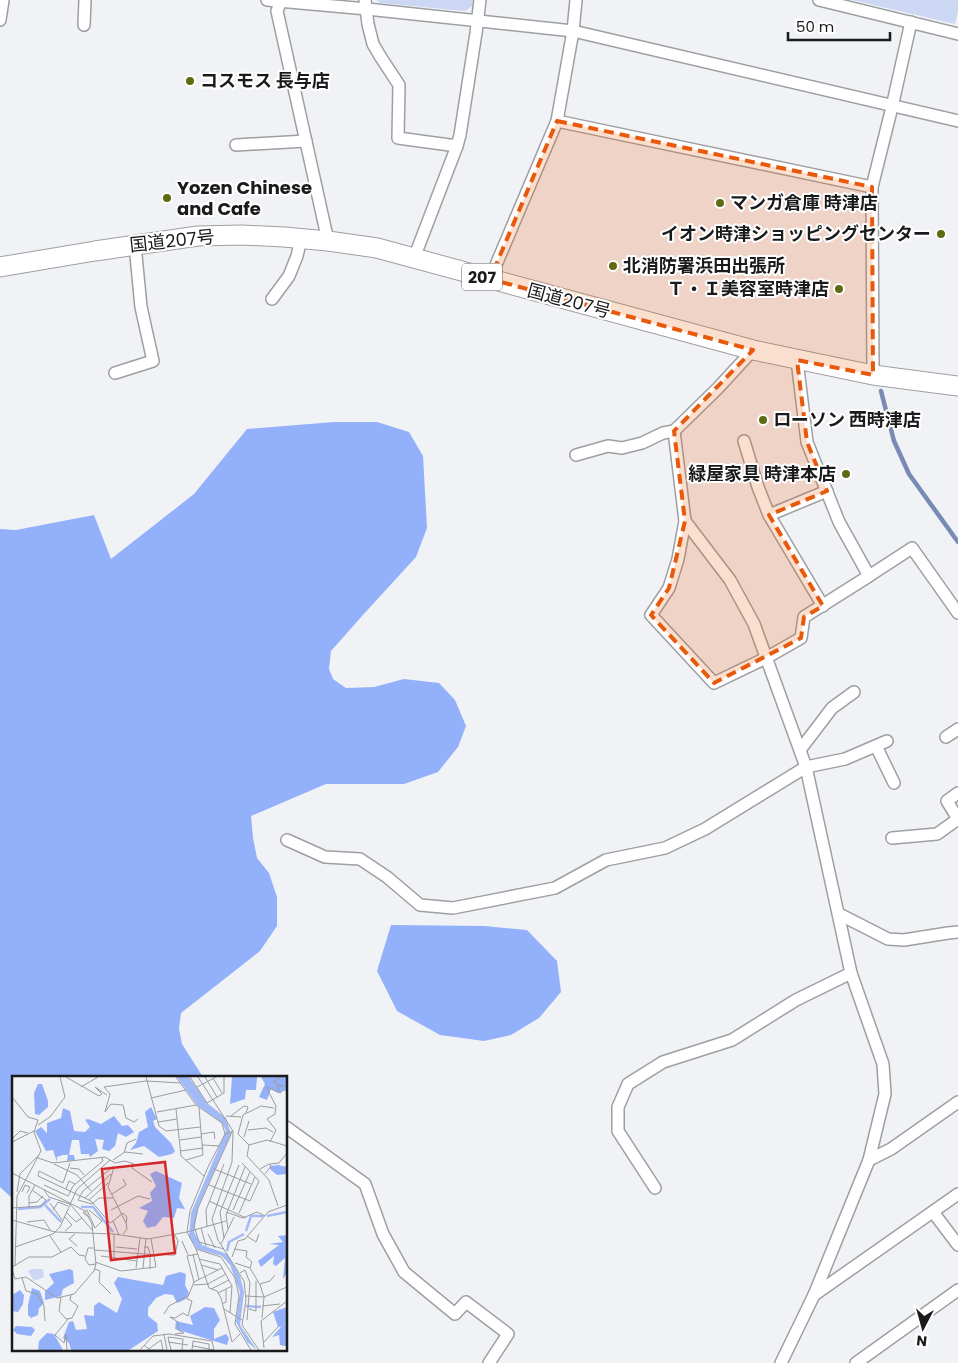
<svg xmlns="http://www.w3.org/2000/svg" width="958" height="1363" font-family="Poppins,'Noto Sans JP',sans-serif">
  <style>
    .green { fill: #ccd8f3 }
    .forest { fill: #93b1fa }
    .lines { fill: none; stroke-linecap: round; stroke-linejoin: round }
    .stream { stroke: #798bb4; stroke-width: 4.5 }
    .minor-casing { stroke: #9d9fa2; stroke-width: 14 }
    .trunk-casing { stroke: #9d9fa2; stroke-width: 21 }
    .minor { stroke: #fff; stroke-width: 11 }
    .trunk { stroke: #fff; stroke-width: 19 }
    .marked { fill: #e8590c; fill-opacity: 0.2; stroke: #e8590c; stroke-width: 4; stroke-dasharray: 10 6; stroke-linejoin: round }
    .poi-dot { fill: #606a10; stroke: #fff; stroke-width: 2 }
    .labels { text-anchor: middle; stroke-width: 4; stroke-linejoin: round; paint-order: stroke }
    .shield { fill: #fff; stroke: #5e5f5f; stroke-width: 1 }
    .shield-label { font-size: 16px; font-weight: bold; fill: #191a1b }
    .poi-label { font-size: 18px; font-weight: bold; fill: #191a1b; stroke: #fff; text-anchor: start }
    .street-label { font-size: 18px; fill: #191a1b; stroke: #fff }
    .inset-river { fill: none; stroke: #a2bbf6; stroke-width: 2.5 }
    .inset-road { fill: none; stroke: #9b9c9e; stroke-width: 1 }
    .view { fill: #d62828; fill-opacity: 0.15; stroke: #d62828; stroke-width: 2.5 }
    .inset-edge { fill: none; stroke: #191a1b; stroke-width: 2.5 }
  </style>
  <rect width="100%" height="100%" fill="#f1f2f5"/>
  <g class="green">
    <polygon points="377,0 473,0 472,6 465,11 380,3"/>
    <polygon points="852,0 958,0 958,11 955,24"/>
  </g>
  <g class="forest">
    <polygon points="334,422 377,422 409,432 423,456 427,528 416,557 362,616 331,651 329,669 333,679 346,688 374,687 404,679 439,683 455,700 466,726 458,747 438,772 404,784 326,784 251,816 253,838 257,858 269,873 277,897 277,926 260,951 181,1013 179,1029 182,1044 203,1077 14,1077 14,1200 0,1187 0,529 16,530 94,515 111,559 194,494 247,429"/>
    <polygon points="391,925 485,926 527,930 557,961 561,992 539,1018 511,1035 484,1041 440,1035 397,1011 377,971"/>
  </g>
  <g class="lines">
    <polyline class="stream" points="881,391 894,441 909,474 958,542"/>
    <defs>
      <g id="minor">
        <polyline points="267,0 367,9 573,31 958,121"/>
        <polyline points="281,0 277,11 328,241"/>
        <polyline points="365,0 368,24 373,44 380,56 399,85 398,138 457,146"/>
        <polyline points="819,0 958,34"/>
        <polyline points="0,20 3,0"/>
        <polyline points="84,25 85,0"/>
        <polyline points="557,121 872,187"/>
        <polyline points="236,145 306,141"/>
        <polyline points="414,258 457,146 460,135 476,33 480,0"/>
        <polyline points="490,279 557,121 573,31 576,0"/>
        <polyline points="272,299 289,276 297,256 301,239"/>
        <polyline points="753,350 718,388 674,431 685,521 730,580 754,624 806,767 851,973 883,1064 885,1094 869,1160 814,1295 781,1363"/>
        <polyline points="797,360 807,442 839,522 869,576 912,548 958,613"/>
        <polyline points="115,373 153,361 141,307 135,245"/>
        <polyline points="873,375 872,187 892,107 911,22"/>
        <polyline points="744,441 758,487 769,515"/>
        <polyline points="576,455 608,446 622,448 642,443 663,433 674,431"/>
        <polyline points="685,521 678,559 669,588 651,615 714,683 766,658 801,638 804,617 869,576"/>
        <polyline points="823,606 769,515 827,491"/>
        <polyline points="946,737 958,729"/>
        <polyline points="876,746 894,783"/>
        <polyline points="800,750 832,708 854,692"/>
        <polyline points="958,793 947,801 958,819"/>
        <polyline points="892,838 937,834 958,819"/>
        <polyline points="287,840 325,857 360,859 387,877 420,905 453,908 555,888 606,860 665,848 705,829 806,767 845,759 887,741"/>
        <polyline points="839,914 888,939 904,940 948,933 958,932"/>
        <polyline points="286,1127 365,1184 383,1234 404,1272 455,1314 466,1302 508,1334 489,1363"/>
        <polyline points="869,1160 891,1149 958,1102"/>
        <polyline points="655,1188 618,1131 618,1107 628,1084 663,1062 732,1040 796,1000 851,973"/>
        <polyline points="933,1212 958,1245"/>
        <polyline points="814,1295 958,1194"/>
        <polyline points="856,1363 958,1290"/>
      </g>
      <polyline id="trunk" points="0,267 95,251 198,236 242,235 284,237 328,241 377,248 753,350 873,375 958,386"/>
    </defs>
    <use href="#minor" class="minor-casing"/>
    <use href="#trunk" class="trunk-casing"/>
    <use href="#minor" class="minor"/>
    <use href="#trunk" class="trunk"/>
  </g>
  <path class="marked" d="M557 121 872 187 873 375 797 360 807 442 827 491 769 515 823 606 804 617 801 638 714 683 651 615 669 588 685 521 674 431 753 350 490 279Z"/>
  <g class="poi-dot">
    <circle cx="190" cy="81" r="5"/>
    <circle cx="167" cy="198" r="5"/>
    <circle cx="720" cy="203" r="5"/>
    <circle cx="941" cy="234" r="5"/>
    <circle cx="613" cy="266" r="5"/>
    <circle cx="839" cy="289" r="5"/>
    <circle cx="763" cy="420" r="5"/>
    <circle cx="846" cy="474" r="5"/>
  </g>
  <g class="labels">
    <rect class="shield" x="462" y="263.5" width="40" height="27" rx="4"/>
    <g class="shield-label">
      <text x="482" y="283">207</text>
    </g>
    <g class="poi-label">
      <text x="200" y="87">コスモス 長与店</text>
      <text x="177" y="194">Yozen Chinese<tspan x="177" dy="21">and Cafe</tspan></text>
      <text x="730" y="209">マンガ倉庫 時津店</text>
      <text x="931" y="240" text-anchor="end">イオン時津ショッピングセンター</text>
      <text x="623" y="272">北消防署浜田出張所</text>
      <text x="829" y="295" text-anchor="end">Ｔ・Ｉ美容室時津店</text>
      <text x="773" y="426">ローソン 西時津店</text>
      <text x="836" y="480" text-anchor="end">緑屋家具 時津本店</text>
    </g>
    <g class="street-label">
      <text transform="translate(172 241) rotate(-6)" y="6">国道207号</text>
      <text transform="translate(569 301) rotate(15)" y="6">国道207号</text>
    </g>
  </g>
  <g transform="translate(12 1076)">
    <rect width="275" height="275" fill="#f1f2f5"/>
    <path d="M20 193H31L32 201 22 205 16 195Z" fill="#ccd8f3"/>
    <path d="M220 1H245L244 14H234L233 23 218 28ZM249 1H275V14L266 17 259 13 255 24 247 21 253 8ZM26 8H30L36 25V31L27 39 23 38 22 17ZM139 31 145 43 141 45 143 51 159 67 163 75 160 78 147 81 132 70 118 74 124 67 127 56 136 51 133 36ZM51 32 58 35 62 55 73 56 78 51 73 44 76 43 89 48 102 40 110 50 116 49 122 56 114 61 106 57 103 70 97 75 90 73 92 64 83 63 86 75 78 81 77 78H69L67 64H60L57 79H62L63 84 55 85 56 79H51L45 81V86L41 74 34 75 23 55 29 51 35 57V47L49 42ZM266 89 275 91V98L265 99 258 93V90ZM144 95 170 107 167 122 173 133 165 132 162 142 151 141 144 150 135 152 131 145 136 135 127 132 140 125 138 117 144 110 138 98ZM275 159V197L271 203 273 182 264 190 261 188 262 180 249 191 246 185 267 169 257 168 271 166 266 160ZM58 193 61 195 62 207 51 213 49 220 33 224V215L42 207 37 198ZM168 196 174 198 173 209 177 217 174 223 165 227 161 219 153 218 144 222 136 232V240L145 247 146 255 117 274H59L57 267 51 262 57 246 61 245 64 254 75 253 72 239 82 240V230L87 226 105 237 110 223 102 207 106 201 151 209 154 200ZM20 212 28 215 32 227 27 232 26 239 19 242 16 239V229ZM8 214 12 219 11 228 6 236 0 235V219ZM193 231 202 232 208 244 202 253V263L214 258 217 262 215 269 163 253 164 245 181 249 178 240ZM275 231V270H272L268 269 267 259 260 261 269 251H266L261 236ZM4 250 20 251 23 254 19 260 5 258 1 254ZM35 257 42 258 51 274H26L27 265Z" fill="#93b1fa"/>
    <path d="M165 1H177L195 27 214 42 219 58 186 131 182 156 190 169 215 178 228 200 232 216 228 249 245 274 235 266 224 246 228 216 218 189 210 180 185 173 177 161 179 137 214 55 210 47 185 29Z" fill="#a2bbf6"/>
    <path class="inset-river" d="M33 129 49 146M69 131H81L101 156M6 133 28 131 38 123M255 140 275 136M234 155 239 140H251M215 175 217 166 232 158M234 230 249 231"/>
    <path class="inset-road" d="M54 1 87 20 90 18 83 11 95 19M134 1 147 50 154 55 188 51M164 1 184 29 210 47 213 58M178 1 195 27 212 17V1M193 1 205 21M201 2 210 17M69 11 86 1M185 11 204 1M0 21 16 41 26 44 22 56 29 75 5 120 3 190M139 22 174 14M164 33 169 80 192 100M145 36 184 29M214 40 229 41M219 40 232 30 236 31 234 37M126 43 122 46 114 42 111 29 99 28 93 36 98 18 92 11 134 5 169 7M146 46 165 43M26 49 38 41 53 21 48 1M236 54 254 52 261 56M221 55 220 86 200 143 206 164 232 205 234 224 230 249 247 274M189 58 202 56 203 63M226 58 231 39 249 30 262 32M226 58 237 69M232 61 237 45M0 63 8 55 16 57M168 64 189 61M0 66 22 55M258 66 264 54 255 43 263 38 264 30 254 11 269 17 265 10H271L261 6 269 1M190 69 208 70M237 69 235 80 257 104 266 130M237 69 255 64 275 70M168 75 191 72M112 77 115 67 124 63M26 82 41 87 93 81 103 87 113 85 122 88 120 92 140 106M101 84 113 76 131 78M174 84 191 79 187 32M42 88 65 99 79 115M258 88 267 87 275 77M102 91 96 111 114 147 115 153 111 158M58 92 67 93 72 99M202 93 239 108M248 93 257 88 259 90 253 98M0 97 73 135 80 148 84 188 82 195 62 218 45 222 14 201 3 203 0 193M51 107 27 95 26 100 79 125 98 147 101 145 107 159M51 107 58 87M32 109 56 120 61 110 91 85 90 82M197 109 238 125 247 105 230 87M54 113 57 105 63 108M32 114 37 121 58 128 80 154M5 116 8 98 26 80M10 116 13 109 18 111 15 117M100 118 114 109 111 103M73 122 99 98M101 122H87L80 128 66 124 71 115 102 90M77 124 96 107M197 125 234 142M17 127 25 126 31 120M38 127 50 144M0 132 29 130 34 124 20 114M17 132V120L23 109M41 134 46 126 56 130M77 134 90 145 83 152 75 134 71 137 77 141M99 134 126 120 138 123M221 134 238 96M54 136 64 146 70 142M214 136 231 142 245 136 253 140M227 137 243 101M52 140 60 149 53 155M0 144 43 156 102 158 136 163 175 156 178 135 196 91 213 58 221 55 186 1M101 145 111 137 115 141 114 147M15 146 32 144 38 154M195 151 194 134 212 88M189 152 194 170M216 153 214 139 233 91M175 156 214 145M175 156 184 173 209 181 223 202 227 220 223 248 239 274M63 158 57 163 65 170M196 158 203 172M38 160 49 176M235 160 244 166 247 158M212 162 208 136 227 89M170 165 176 179M209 168 222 141M3 171 41 158 48 151 65 113 98 84M104 171 125 173M132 171H136L138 178V193M82 172H76L73 183 77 189 84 188M184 173 197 212 205 215 209 222 220 266 228 258M212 173 187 166 182 150 186 132 220 56M222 173 235 175 234 181 240 186 238 192M82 174 145 179M181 178 187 204M155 179H163L166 165 163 159M89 180 125 185M220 181 226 165 233 163 256 136 275 129M102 182V158M187 183 208 188 220 210 218 237M83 186 109 195 144 191 139 163M223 187 238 192 248 209 252 221 250 242M189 189 206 194M0 191 17 181H40L59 171 67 179 73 180M124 192 128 162M131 192 134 163M83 193 88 195 87 206 99 218M228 197 233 194 238 207 235 244M10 202 14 215 25 218 32 230 33 245M182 206 210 192M248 208 258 205 263 199M182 209 196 208 214 198M199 213 217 204M206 217 220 210M234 220 252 221 275 211M49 221 47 235 54 243 60 242 66 230 58 224 59 219M210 228 214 226V213M250 230 268 228M212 233 230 244M237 233 244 235V205M152 238 157 230 175 220M152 258 155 274M163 258 172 257 166 254V246L158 241 163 242 171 237 176 240 180 225 175 223 182 206 175 180 186 178M156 266 176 269M252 266 266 251M132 269 138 274H151M181 270 202 274M252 272 249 245 275 225M55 274 54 258 52 267 43 259 57 242M128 274 141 260 157 258 200 265 202 274M135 274 149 264 151 274M159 274 156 261 171 263 170 274M180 274 181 265 197 268V274"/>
    <path class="view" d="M153 86 163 177 99 184 90 93Z"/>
    <rect width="275" height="275" class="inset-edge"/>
  </g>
  <g transform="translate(923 1328) rotate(186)" stroke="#ffffff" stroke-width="4" paint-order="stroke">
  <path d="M0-4L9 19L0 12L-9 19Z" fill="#191a1b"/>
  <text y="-8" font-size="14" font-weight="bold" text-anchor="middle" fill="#191a1b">N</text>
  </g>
  <path d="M788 32v8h102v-8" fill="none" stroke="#191a1b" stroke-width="2.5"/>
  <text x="796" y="32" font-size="15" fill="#191a1b" stroke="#ffffff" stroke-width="4" paint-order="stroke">50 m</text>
</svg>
